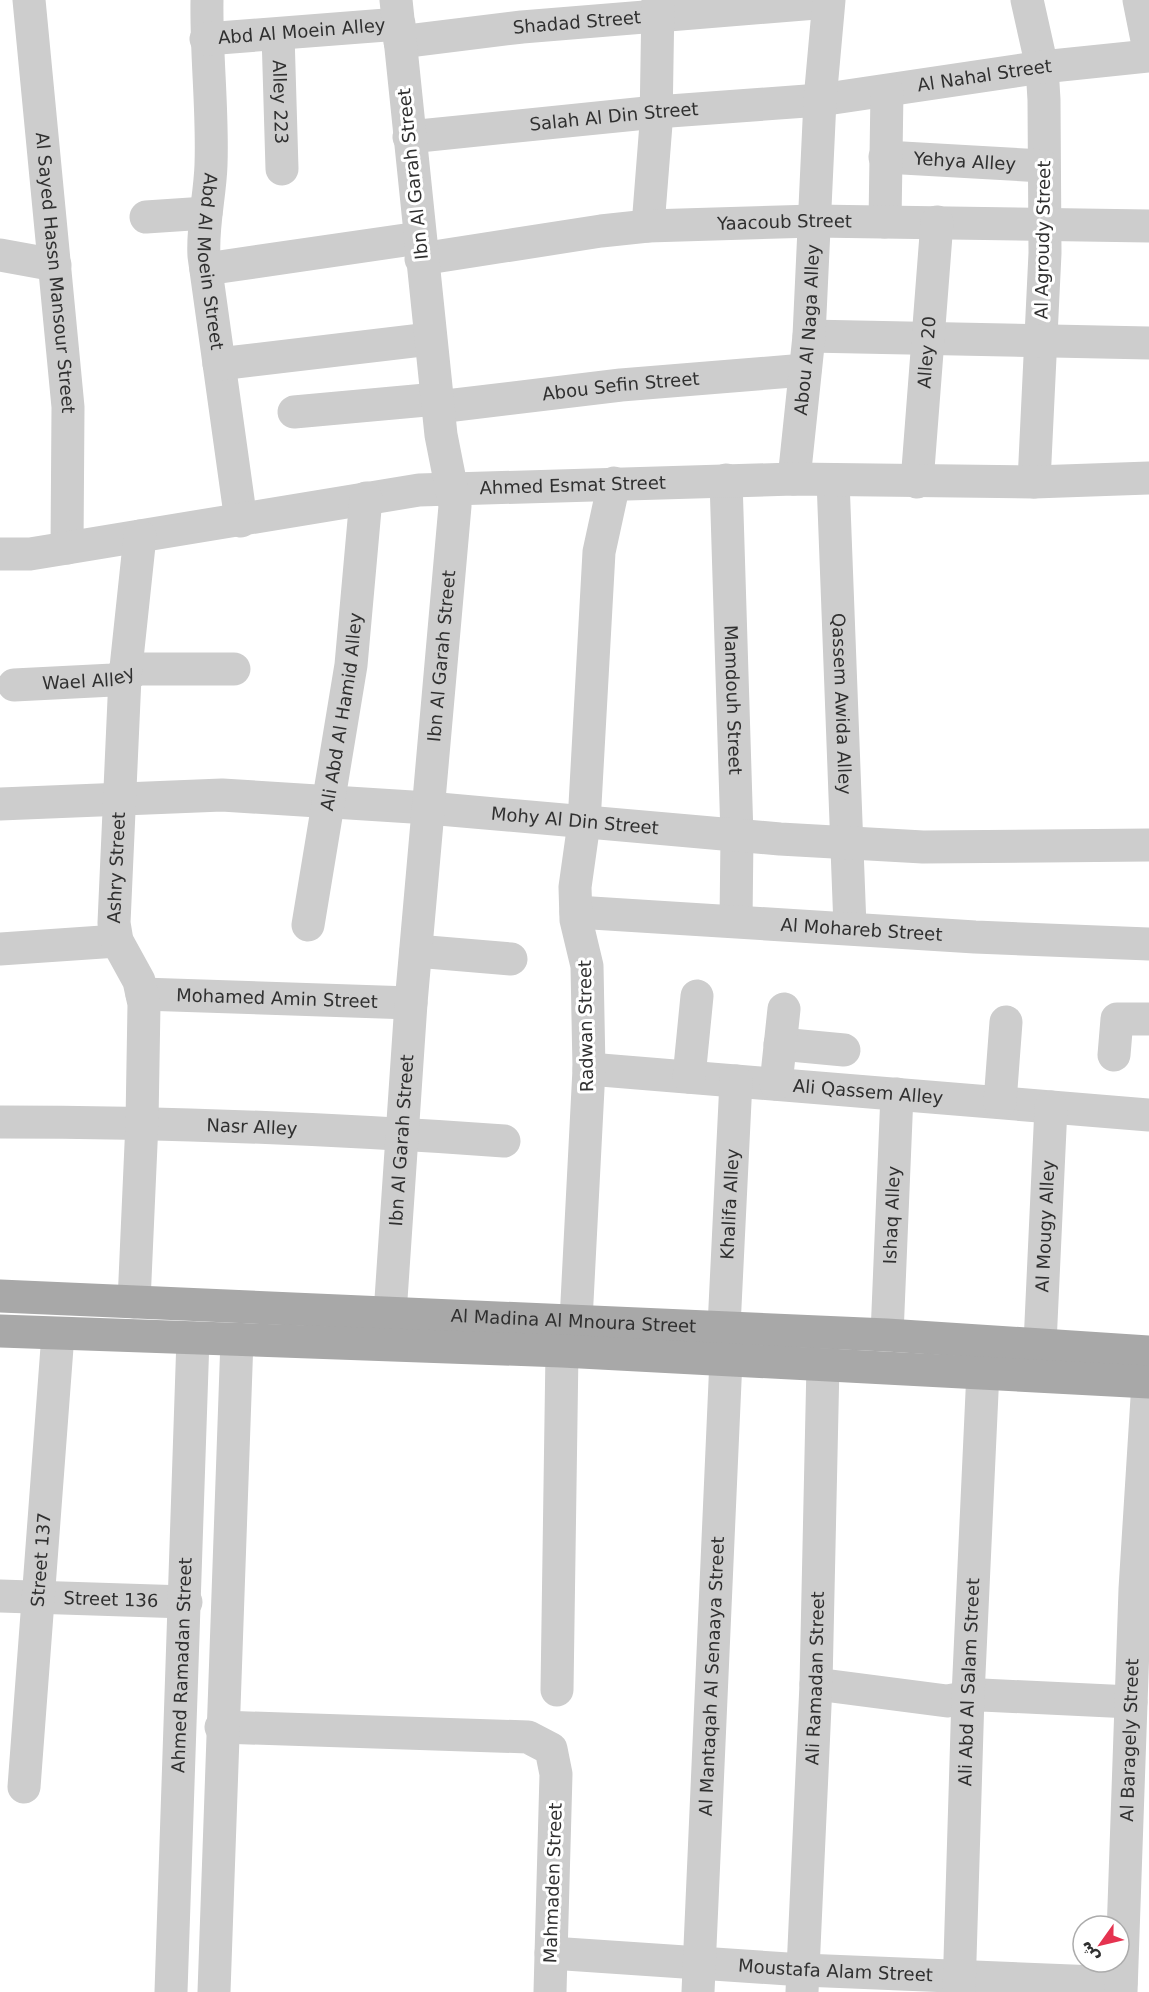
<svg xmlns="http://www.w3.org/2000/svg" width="1149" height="1992" font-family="'DejaVu Sans','Noto Naskh Arabic',sans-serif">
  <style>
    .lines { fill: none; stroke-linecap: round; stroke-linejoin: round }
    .minor { stroke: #cdcdcd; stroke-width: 33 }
    .major { stroke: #a8a8a8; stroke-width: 33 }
    .labels { text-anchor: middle; stroke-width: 6; stroke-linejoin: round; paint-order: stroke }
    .street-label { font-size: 18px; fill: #303030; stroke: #fff }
  </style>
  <rect width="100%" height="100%" fill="#fff"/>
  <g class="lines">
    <g class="minor">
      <path id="s1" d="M29 0 68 407 67 548"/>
      <path id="s2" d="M207 0C206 55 213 110 211 165 210 196 202 226 204 256L241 521"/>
      <polyline points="1027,0 1042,67 1044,100 1045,253 1034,482"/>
      <polyline points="1139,0 1149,50"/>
      <path id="s3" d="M278 34 282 169"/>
      <path id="s4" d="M206 39 399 24"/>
      <path id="s5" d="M400 42 522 27 828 2"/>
      <path id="s6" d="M409 137 656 112 820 100 1042 67 1149 56"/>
      <path id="s7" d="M885 157 1043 166"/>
      <polyline points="146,217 206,213"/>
      <polyline points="885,222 887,91"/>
      <polyline points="648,226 656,124 658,0"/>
      <polyline points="0,255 55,265"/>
      <path id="s8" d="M421 259 601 231 648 226 814 221 1149 226"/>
      <polyline points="206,269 419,238"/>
      <polyline points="809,336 1149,343"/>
      <polyline points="219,364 430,339"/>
      <path id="s9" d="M438 407 621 385 805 370"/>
      <polyline points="294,412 437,399"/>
      <path id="s10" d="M794 479 809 336 820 100 829 0"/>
      <path id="s11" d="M726 480 737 836 736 921"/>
      <path id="s12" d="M833 480 850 927"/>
      <path id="s13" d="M917 482 937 222"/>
      <path id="s14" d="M0 554H30L67 548 419 490 794 479 1034 482 1149 478"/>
      <path id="s15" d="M14 685 113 680 139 669H234"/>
      <path id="s16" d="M0 804 222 795 428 808 780 839 923 847 1149 845"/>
      <path id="s17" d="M576 912 975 937 1149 944"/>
      <path id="s18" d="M308 925 351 665 366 498"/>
      <polyline points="0,949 117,941"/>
      <polyline points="416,951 511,959"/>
      <path id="s19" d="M142 994 411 1003"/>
      <polyline points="780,1044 844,1050"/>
      <polyline points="1114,1055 1117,1019 1149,1019"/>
      <path id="s20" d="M589 1069 1149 1115"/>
      <polyline points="689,1077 697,996"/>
      <polyline points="776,1084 784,1009"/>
      <polyline points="1000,1102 1006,1022"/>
      <path id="s21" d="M0 1122C168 1122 336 1129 504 1141"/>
      <path id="s22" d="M134 1302 142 1122 144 1004 139 981 117 941 114 923 125 677 140 536"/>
      <path id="s23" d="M390 1314 411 1003 455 506 441 435 396 0"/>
      <polyline points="576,1321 589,1069 587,966 576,920 575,887 584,823 599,552 614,483"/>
      <path id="s24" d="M724 1327 736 1081"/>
      <path id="s25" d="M887 1335 897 1094"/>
      <path id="s26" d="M1040 1344 1051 1107"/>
      <path id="s27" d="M0 1596 186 1602"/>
      <polyline points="816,1684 947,1701 982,1695 1131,1702"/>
      <polyline points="557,1690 562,1351"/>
      <polyline points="221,1727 528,1737 551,1749 556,1774 550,1992"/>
      <path id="s28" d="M24 1787 58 1334"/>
      <path id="s29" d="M551 1953 803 1970 1121 1983"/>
      <path id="s30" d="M171 1992 193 1338"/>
      <polyline points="214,1992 237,1339"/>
      <path id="s31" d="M698 1992 726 1359"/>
      <path id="s32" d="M802 1992 816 1684 823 1364"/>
      <path id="s33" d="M959 1992 968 1696 983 1371"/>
      <path id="s34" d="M1121 1992 1135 1589 1148 1382"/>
    </g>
    <g class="major">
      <path id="s35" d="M0 1296 887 1335 1149 1352"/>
      <polyline points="0,1331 562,1351 1149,1382"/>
    </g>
  </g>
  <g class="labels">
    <g class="street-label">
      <text dy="6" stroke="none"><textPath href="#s5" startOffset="178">Shadad Street</textPath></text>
      <text dy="6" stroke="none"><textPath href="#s4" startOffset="96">Abd Al Moein Alley</textPath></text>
      <text dy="6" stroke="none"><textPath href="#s6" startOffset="579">Al Nahal Street</textPath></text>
      <text dy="6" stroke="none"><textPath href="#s3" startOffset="68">Alley 223</textPath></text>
      <text dy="6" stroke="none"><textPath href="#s6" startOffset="206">Salah Al Din Street</textPath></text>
      <text dy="6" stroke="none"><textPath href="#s7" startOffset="80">Yehya Alley</textPath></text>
      <text transform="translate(413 174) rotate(-96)" y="6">Ibn Al Garah Street</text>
      <text dy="6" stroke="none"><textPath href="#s8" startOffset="366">Yaacoub Street</textPath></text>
      <text transform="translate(1043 240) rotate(-89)" y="6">Al Agroudy Street</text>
      <text dy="6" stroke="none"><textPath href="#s2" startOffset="262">Abd Al Moein Street</textPath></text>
      <text dy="6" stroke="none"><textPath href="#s1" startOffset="274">Al Sayed Hassn Mansour Street</textPath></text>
      <text dy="6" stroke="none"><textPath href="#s10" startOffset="150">Abou Al Naga Alley</textPath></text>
      <text dy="6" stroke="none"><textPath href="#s13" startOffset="130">Alley 20</textPath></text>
      <text dy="6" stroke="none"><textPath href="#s9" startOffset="184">Abou Sefin Street</textPath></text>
      <text dy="6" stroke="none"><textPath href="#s14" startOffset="578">Ahmed Esmat Street</textPath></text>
      <text dy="6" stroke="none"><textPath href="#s23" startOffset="660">Ibn Al Garah Street</textPath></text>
      <text dy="6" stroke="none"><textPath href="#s15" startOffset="75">Wael Alley</textPath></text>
      <text dy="6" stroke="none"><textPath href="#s11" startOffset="220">Mamdouh Street</textPath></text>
      <text dy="6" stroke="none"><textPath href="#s12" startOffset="224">Qassem Awida Alley</textPath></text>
      <text dy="6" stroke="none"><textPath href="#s18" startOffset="216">Ali Abd Al Hamid Alley</textPath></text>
      <text dy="6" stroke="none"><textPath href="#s16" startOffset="576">Mohy Al Din Street</textPath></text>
      <text dy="6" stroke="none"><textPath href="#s22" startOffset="441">Ashry Street</textPath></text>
      <text dy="6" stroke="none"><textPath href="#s17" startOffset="286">Al Mohareb Street</textPath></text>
      <text dy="6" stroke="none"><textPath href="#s19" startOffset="135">Mohamed Amin Street</textPath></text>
      <text transform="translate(586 1026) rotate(-91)" y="6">Radwan Street</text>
      <text dy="6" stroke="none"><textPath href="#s20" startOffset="280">Ali Qassem Alley</textPath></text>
      <text dy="6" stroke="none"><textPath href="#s21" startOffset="252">Nasr Alley</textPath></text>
      <text dy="6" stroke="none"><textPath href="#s23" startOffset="174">Ibn Al Garah Street</textPath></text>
      <text dy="6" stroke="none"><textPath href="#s24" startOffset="123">Khalifa Alley</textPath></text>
      <text dy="6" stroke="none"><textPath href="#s25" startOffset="120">Ishaq Alley</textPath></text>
      <text dy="6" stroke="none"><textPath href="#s26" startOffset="118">Al Mougy Alley</textPath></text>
      <text dy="6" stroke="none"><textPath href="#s35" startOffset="574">Al Madina Al Mnoura Street</textPath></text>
      <text dy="6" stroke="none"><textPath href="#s28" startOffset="228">Street 137</textPath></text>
      <text dy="6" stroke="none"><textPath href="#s27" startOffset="111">Street 136</textPath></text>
      <text dy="6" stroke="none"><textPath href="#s30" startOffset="327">Ahmed Ramadan Street</textPath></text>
      <text dy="6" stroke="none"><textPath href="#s31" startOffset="316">Al Mantaqah Al Senaaya Street</textPath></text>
      <text dy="6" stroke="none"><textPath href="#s32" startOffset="314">Ali Ramadan Street</textPath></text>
      <text dy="6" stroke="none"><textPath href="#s33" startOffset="310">Ali Abd Al Salam Street</textPath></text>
      <text dy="6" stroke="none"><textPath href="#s34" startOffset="252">Al Baragely Street</textPath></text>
      <text transform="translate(553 1883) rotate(-88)" y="6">Mahmaden Street</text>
      <text dy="6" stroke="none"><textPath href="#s29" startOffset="285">Moustafa Alam Street</textPath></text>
    </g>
  </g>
  <g transform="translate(1101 1944) rotate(236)"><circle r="28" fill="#ffffff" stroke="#acacac" stroke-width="1.5"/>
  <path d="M0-4.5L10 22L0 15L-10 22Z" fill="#e53350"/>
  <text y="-9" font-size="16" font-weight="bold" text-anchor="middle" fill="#303030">ش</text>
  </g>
</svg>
